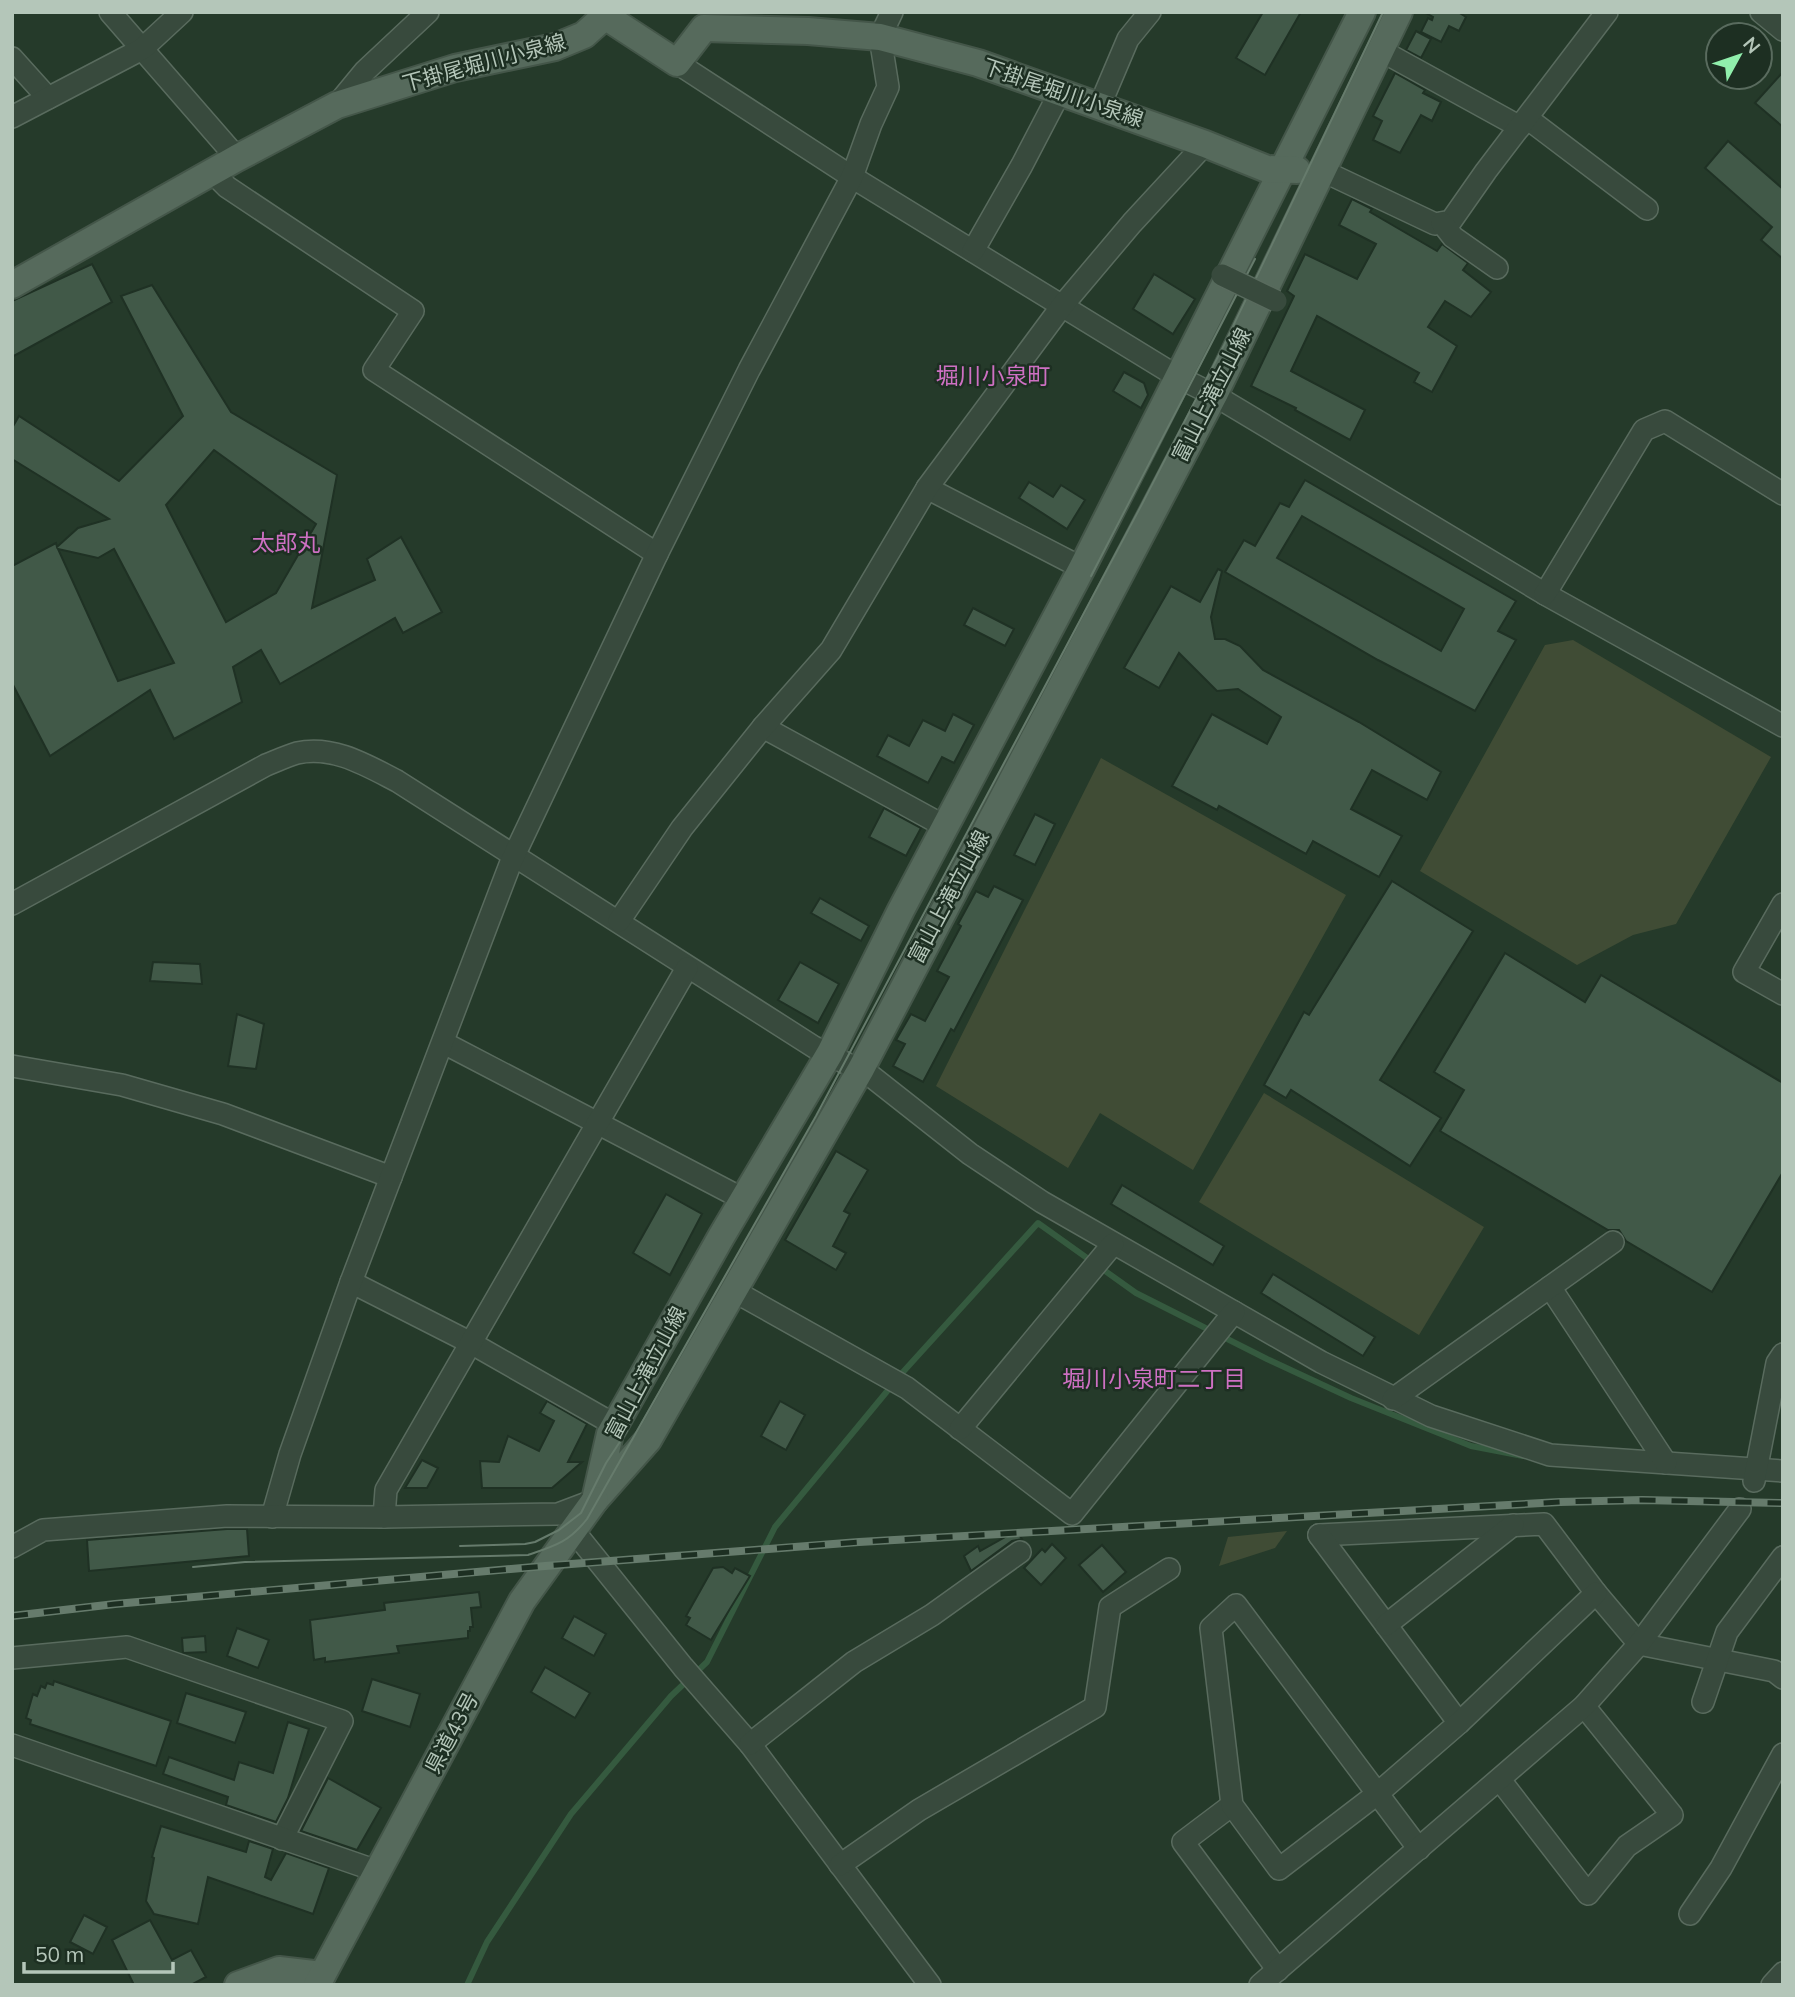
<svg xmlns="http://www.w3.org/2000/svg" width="1795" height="1997" font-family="Mulish,'Noto Sans JP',sans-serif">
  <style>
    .green { fill: #404c35 }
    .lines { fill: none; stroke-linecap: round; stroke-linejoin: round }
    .stream { stroke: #355a3f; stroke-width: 6 }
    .building { fill: #415948; stroke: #1f3124; stroke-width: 2; fill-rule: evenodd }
    .minor-casing { stroke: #596b5e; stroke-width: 24 }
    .major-casing { stroke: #445649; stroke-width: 30 }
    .minor { stroke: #384a3d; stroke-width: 21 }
    .major { stroke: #566a5c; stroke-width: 26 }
    .tram { stroke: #667b6c; stroke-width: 2 }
    .rail-casing { stroke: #667b6c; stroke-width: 8 }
    .rail { stroke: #1d2f22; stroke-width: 5; stroke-dasharray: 16; stroke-linecap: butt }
    .minor-bridge-casing { stroke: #596b5e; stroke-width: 24; stroke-linecap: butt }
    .minor-bridge { stroke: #384a3d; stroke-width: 21 }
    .labels { text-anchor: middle; stroke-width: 5; stroke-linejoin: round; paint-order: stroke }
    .street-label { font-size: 21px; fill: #b4c6b9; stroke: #1d2f22 }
    .neighbourhood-label { font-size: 23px; fill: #ce70c3; stroke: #1d2f22 }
  </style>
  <rect width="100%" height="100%" fill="#253a2a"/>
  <g class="green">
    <polygon points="1573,640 1771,757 1676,924 1633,935 1577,965 1420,871 1545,645"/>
    <polygon points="1101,758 1346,895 1193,1170 1100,1113 1068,1168 936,1086"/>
    <polygon points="1264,1093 1484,1227 1419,1335 1199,1202"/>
    <polygon points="1287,1531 1275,1548 1219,1566 1228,1537"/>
  </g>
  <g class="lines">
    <polyline class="stream" points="467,1985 487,1942 571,1814 671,1696 707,1662 775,1527 903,1372 1038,1223 1136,1293 1267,1359 1351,1398 1471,1446 1523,1456"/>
  </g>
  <g class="building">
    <polygon points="1263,12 1301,12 1265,75 1236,58"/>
    <polygon points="1424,12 1458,12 1466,17 1459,31 1449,26 1441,42 1421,32 1428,18 1432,20 1433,17"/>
    <polygon points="1416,31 1431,39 1421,58 1406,50"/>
    <polygon points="1783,72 1783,127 1755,103"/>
    <polygon points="1395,73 1425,90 1423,93 1441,102 1432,121 1421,115 1400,153 1373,140 1382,121 1373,116"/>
    <polygon points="1728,141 1783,189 1783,259 1761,240 1772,227 1705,168"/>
    <polygon points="1352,199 1372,209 1370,212 1437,251 1442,244 1468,263 1463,270 1491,292 1471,317 1445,301 1428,327 1457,346 1432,392 1414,382 1419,373 1317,316 1291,371 1365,410 1350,440 1295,410 1296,408 1251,386 1294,296 1287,291 1305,254 1357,279 1376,244 1339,225"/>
    <polygon points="92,264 112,302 12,357 12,301"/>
    <polygon points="1154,274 1195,299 1173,334 1133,309"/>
    <path d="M152 285 231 412 337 475 312 608 375 580 367 559 401 537 442 612 403 633 395 618 280 684 261 650 233 667 242 702 174 739 150 690 50 756 12 683V566L56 543 57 547 78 528 109 519 12 459V428L19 416 119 481 183 416 121 296ZM214 450 316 524 276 593 226 622 166 505ZM58 549 98 558 114 549 174 663 118 681Z"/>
    <polygon points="1124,372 1144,383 1148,395 1141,408 1113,391"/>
    <path d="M1305 480 1516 601 1498 631 1516 640 1475 711 1378 660 1225 572 1244 540 1255 546 1280 503 1289 507ZM1302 516 1464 609 1441 651 1277 558Z"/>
    <polygon points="1029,482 1053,497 1061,485 1085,500 1067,529 1019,498"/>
    <polygon points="1218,569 1222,571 1211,617 1215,639 1225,639 1240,646 1263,670 1359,722 1441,772 1427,800 1372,770 1351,809 1402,836 1379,877 1313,841 1306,854 1219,806 1217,810 1172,786 1212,714 1267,744 1281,717 1238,689 1217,691 1179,653 1159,688 1124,668 1171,586 1200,602"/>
    <polygon points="973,608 1014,629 1005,646 964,625"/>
    <polygon points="953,714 974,725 954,763 942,757 928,783 877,756 888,735 909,746 923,720 945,731"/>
    <polygon points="884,808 921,828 906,856 869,837"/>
    <polygon points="1035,814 1055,824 1035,865 1014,855"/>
    <polygon points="1392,881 1473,931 1380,1080 1441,1118 1410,1166 1291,1090 1286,1098 1264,1085 1304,1012 1309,1015"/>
    <polygon points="994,886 1023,900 954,1031 951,1029 923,1082 893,1066 905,1044 896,1040 911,1014 925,1021 949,977 937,971 961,926 958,924 976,891 988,897"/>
    <polygon points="820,898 869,926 861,941 811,913"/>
    <polygon points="1505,953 1585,1002 1601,975 1783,1083 1783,1172 1712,1292 1626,1241 1619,1230 1608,1230 1440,1131 1464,1090 1434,1072"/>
    <polygon points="153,962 200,964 202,984 150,981"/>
    <polygon points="800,962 839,984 818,1023 778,1000"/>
    <polygon points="237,1014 264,1024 256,1069 228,1066"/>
    <polygon points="836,1151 868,1170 844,1211 850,1214 833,1246 846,1253 836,1270 785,1240"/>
    <polygon points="1122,1185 1224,1246 1213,1265 1111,1204"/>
    <polygon points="666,1194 702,1214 670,1275 633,1253"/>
    <polygon points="1273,1274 1375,1337 1363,1356 1261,1293"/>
    <polygon points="547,1401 587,1424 568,1462 582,1462 552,1488 482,1488 480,1461 499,1462 508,1436 539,1451 554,1421 540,1413"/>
    <polygon points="780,1401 805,1415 786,1450 761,1436"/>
    <polygon points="422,1460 438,1468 427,1488 405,1488"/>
    <polygon points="227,1529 247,1529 249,1556 89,1571 87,1540"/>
    <polygon points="1016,1531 1022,1539 1012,1541 971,1571 964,1556 978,1546 980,1551"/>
    <polygon points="1052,1544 1066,1558 1041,1585 1024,1568 1042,1549 1045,1552"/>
    <polygon points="1102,1545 1126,1572 1103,1592 1079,1565"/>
    <polygon points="723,1567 732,1573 735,1568 750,1576 711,1640 686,1625 690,1618 686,1616 713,1568"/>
    <polygon points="479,1592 481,1607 471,1608 473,1627 470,1627 470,1631 468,1631 468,1638 397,1646 399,1653 325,1662 325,1658 314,1660 310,1620 385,1610 384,1603"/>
    <polygon points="574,1616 606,1634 594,1656 562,1638"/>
    <polygon points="237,1628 269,1640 258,1668 227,1656"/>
    <polygon points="205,1636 206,1652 183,1653 182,1638"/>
    <polygon points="545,1667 590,1693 575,1718 531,1692"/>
    <polygon points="372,1679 420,1694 410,1727 362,1711"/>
    <polygon points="54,1681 171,1721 156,1766 30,1724 31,1720 26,1718 33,1694 37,1696 41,1686 45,1688 47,1683 53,1685"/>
    <polygon points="186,1693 246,1712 235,1743 177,1723"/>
    <polygon points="288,1722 309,1729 288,1798 276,1822 226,1805 228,1797 163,1774 169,1757 234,1780 239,1762 273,1773"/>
    <polygon points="328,1778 381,1808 357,1850 301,1831"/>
    <polygon points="161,1826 246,1852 249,1841 273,1849 265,1877 271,1880 286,1853 329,1868 313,1914 208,1877 198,1924 154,1914 146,1901 154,1858 152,1857"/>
    <polygon points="84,1915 107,1927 93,1954 70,1942"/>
    <polygon points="150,1920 172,1960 191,1950 206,1977 191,1985 134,1985 112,1940"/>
  </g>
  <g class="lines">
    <defs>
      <g id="minor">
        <polyline points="110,12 237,158"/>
        <polyline points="1761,12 1783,30"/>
        <polyline points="1380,50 1520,127"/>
        <polyline points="12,58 48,98"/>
        <polyline points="677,63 852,177 1178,377 1214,395 1545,594 1783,726"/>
        <polyline points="337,105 365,71 428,12"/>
        <polyline points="1100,105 1128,39 1150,12"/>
        <polyline points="12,117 142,49 182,12"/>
        <polyline points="1527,118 1647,209"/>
        <polyline points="1321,170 1435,224 1451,221 1486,171 1607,12"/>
        <polyline points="212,172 227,187 413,311 374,370 657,554"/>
        <polyline points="1442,223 1453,237 1497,268"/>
        <polyline points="973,251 1022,165 1060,92"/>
        <polyline points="927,488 1082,568"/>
        <polyline points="1545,594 1644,430 1665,421 1783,494"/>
        <polyline points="763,727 946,827"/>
        <path d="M12 904 266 765C276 761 287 756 297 753 333 745 366 765 397 781L814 1047 871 1076 970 1154 1042 1202 1321 1362 1431 1416 1550 1455 1783 1471"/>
        <polyline points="1783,904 1744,972 1783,994"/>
        <polyline points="619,921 682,828 763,727 831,650 927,488 1062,306 1132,223 1205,144"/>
        <polyline points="444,1043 743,1199"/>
        <polyline points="12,1066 122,1085 223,1114 391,1177"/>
        <polyline points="351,1282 471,1343 615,1425"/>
        <polyline points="1550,1287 1666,1463"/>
        <polyline points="734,1291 907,1388 1072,1514 1234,1312"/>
        <polyline points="1393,1399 1613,1242"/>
        <polyline points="960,1429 1113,1244"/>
        <polyline points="1754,1481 1777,1363 1783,1354"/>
        <polyline points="272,1517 290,1454 351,1282 511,862 657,554 749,370 852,177 871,124 888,87 880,37 892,12"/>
        <polyline points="384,1517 386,1490 687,968"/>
        <polyline points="573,1530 683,1667 750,1744 930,1985"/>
        <polyline points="1319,1535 1544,1524 1596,1593 1639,1644 1774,1671 1783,1678"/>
        <polyline points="1319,1535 1459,1723"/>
        <polyline points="12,1547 43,1530 227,1516 384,1517 558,1514 595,1500"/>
        <polyline points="1386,1625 1513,1525"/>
        <polyline points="12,1658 127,1647 342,1721 282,1839"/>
        <polyline points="1703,1702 1727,1632 1783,1557"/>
        <polyline points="750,1744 854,1662 932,1615 1020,1552"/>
        <polyline points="12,1745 377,1871"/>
        <polyline points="1500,1780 1588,1894 1627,1846 1672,1815 1584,1706"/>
        <polyline points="1232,1805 1183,1842 1278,1970"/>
        <polyline points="1419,1849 1236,1605 1211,1628 1232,1805 1279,1869 1377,1794 1459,1723 1596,1593"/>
        <polyline points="840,1865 919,1810 1095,1707 1110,1607 1169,1569"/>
        <polyline points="1690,1914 1721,1868 1783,1754"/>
        <polyline points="1260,1985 1584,1706 1639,1644 1740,1509"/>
        <polyline points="1772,1985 1783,1973"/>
      </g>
      <g id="major">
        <polyline points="1362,12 1082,568 901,910 830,1053 721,1237 610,1434 595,1500 648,1440 861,1069 1214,395 1399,12"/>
        <polyline points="12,285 237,158 337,105 455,68 555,47 584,35 605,16 677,63 704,28 808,31 880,37 978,63 1205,144 1267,169 1297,170"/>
        <polyline points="238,1985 279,1970 322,1975"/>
        <polyline points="317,1985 522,1601 595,1500"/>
      </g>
    </defs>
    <use href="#minor" class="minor-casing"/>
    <use href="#major" class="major-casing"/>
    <use href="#minor" class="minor"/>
    <use href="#major" class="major"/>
    <g class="tram">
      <polyline points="1091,576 1255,259"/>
      <polyline points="460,1546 525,1544 535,1542 559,1530 581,1513 606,1463 627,1431"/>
      <path d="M193 1567 245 1562 528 1555C555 1546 569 1542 587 1519L816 1116 1142 504 1224 345 1383 12"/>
    </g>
    <defs>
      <polyline id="rail" points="12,1616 115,1604 545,1566 859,1542 1560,1502 1642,1500 1783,1503"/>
    </defs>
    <use href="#rail" class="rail-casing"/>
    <use href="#rail" class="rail"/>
    <defs>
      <polyline id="minor-bridge" points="1222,275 1276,301"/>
    </defs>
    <use href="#minor-bridge" class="minor-bridge-casing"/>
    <use href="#minor-bridge" class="minor-bridge"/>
  </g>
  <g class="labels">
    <g class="street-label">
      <text transform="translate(484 63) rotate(-15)" y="7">下掛尾堀川小泉線</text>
      <text transform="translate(1063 93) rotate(19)" y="7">下掛尾堀川小泉線</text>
      <text transform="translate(1212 395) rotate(-63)" y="7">富山上滝立山線</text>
      <text transform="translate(949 897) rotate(-62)" y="7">富山上滝立山線</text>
      <text transform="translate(646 1373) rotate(-62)" y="7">富山上滝立山線</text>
      <text transform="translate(452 1733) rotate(-62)" y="7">県道43号</text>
    </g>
    <g class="neighbourhood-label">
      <text x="993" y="384">堀川小泉町</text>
      <text x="286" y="551">太郎丸</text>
      <text x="1154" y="1387">堀川小泉町二丁目</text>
    </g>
  </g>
  <rect width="1795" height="1997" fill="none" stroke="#b4c6b9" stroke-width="28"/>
  <g transform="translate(1739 56) rotate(50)"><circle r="33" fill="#1d2f22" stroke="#596b5e" stroke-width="2"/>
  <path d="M0-5L12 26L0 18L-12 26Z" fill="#90efac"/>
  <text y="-10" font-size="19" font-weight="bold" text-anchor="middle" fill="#b4c6b9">N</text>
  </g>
  <path d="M24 1962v10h149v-10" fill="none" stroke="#b4c6b9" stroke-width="3.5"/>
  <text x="35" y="1962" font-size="21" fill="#b4c6b9" stroke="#1d2f22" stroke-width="5" paint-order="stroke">50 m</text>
</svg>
